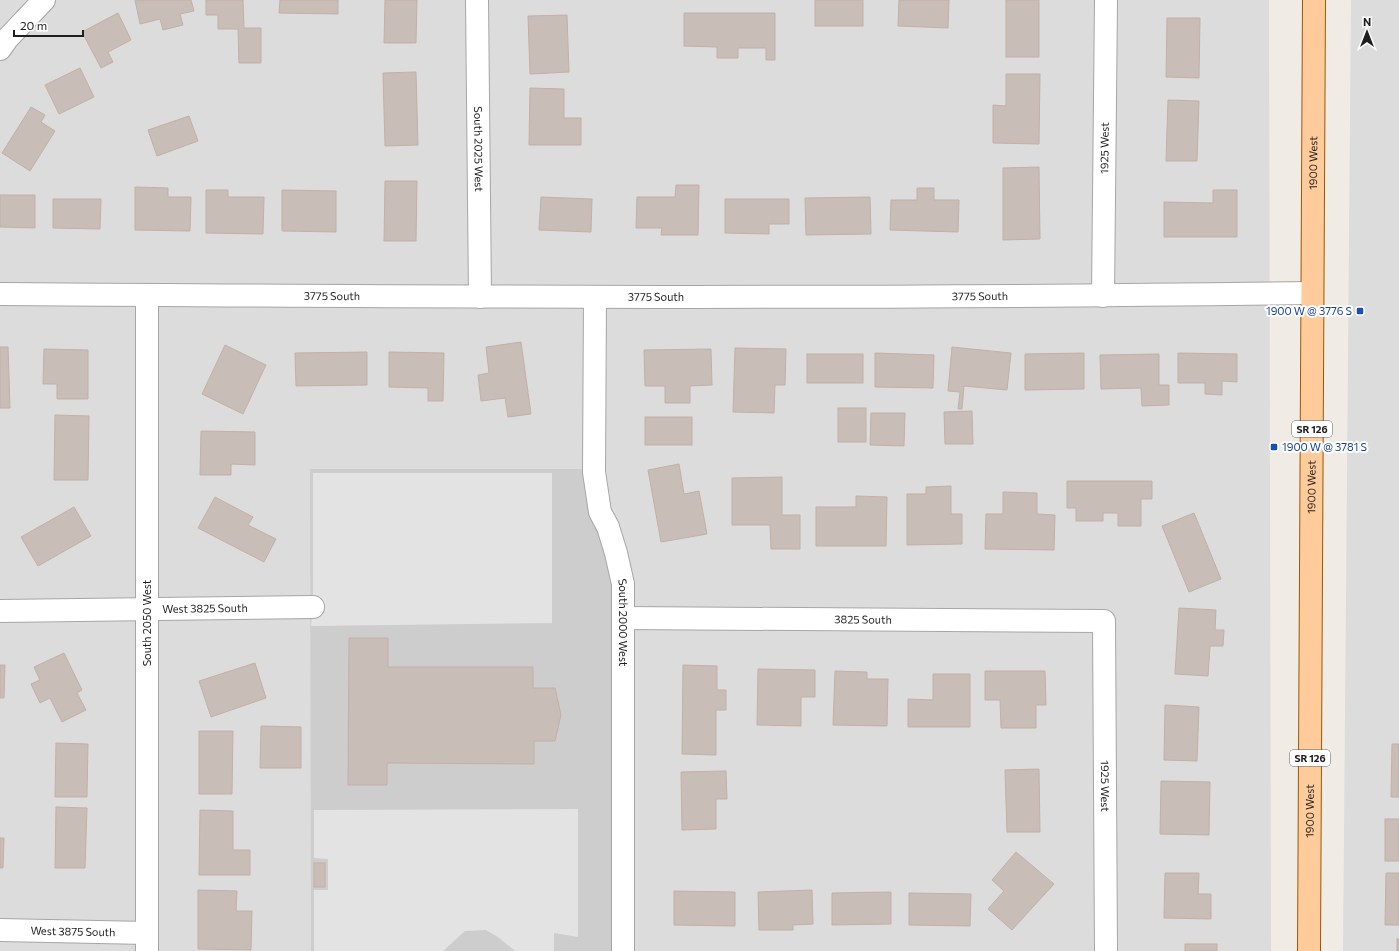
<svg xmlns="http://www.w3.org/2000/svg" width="1399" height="951" font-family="Commissioner,sans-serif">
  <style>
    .residential { fill: #dddcdc }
    .religious { fill: #cdcdcd }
    .parking { fill: #e3e3e3 }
    .building { fill: #c8bdb7; stroke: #c3b0a6 }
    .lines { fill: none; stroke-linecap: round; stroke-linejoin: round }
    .minor-casing { stroke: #a6a6a6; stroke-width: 24 }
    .primary-casing { stroke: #995900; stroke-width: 24 }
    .minor { stroke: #fff; stroke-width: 22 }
    .primary { stroke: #ffcb9a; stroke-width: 22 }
    .transit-dot { fill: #1a4fb4; stroke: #fff; stroke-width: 1.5 }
    .labels { text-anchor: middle; stroke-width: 4; stroke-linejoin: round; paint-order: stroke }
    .shield { fill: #fff; stroke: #626262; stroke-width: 1 }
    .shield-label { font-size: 10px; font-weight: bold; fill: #1f1f1f }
    .street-label { font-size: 11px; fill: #1f1f1f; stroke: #fff }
    .transit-label { font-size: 11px; fill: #164399; stroke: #fff; text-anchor: end }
  </style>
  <rect width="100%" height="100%" fill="#f0ebe4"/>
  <g class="residential">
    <polygon points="0,0 1269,0 1271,951 0,951"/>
    <polygon points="1351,0 1399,0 1399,951 1343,951"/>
  </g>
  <polygon class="religious" points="310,469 592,469 615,592 615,951 311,951"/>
  <g class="parking">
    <polygon points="313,473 552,473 552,623 311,626 313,607"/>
    <polygon points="578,809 578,937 554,933 554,951 515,951 498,937 486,930 465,931 443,951 314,951 314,890 328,890 328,859 314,858 314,810"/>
  </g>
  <g class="building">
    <polygon points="135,0 191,0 194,11 180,14 183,25 163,30 160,19 140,24"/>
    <polygon points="206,0 243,0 244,28 261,28 261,63 239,63 238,29 218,29 218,15 206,15"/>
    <polygon points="280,0 338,0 338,14 279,13"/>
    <polygon points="385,0 417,0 416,43 384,43"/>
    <rect x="815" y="0" width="48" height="26"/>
    <polygon points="899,0 949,0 948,28 898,26"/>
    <rect x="1006" y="0" width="33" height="57"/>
    <polygon points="118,13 131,40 108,52 113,62 101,68 82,32"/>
    <polygon points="684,13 775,13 775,60 766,60 766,48 738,48 738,58 717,58 717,47 684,46"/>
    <polygon points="567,15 569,72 530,74 528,16"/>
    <polygon points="1167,18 1200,18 1199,78 1166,77"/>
    <polygon points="80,68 94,97 59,114 45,85"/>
    <polygon points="416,72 418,145 385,146 383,73"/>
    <polygon points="1006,74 1040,74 1039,144 993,143 993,105 1006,106"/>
    <polygon points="530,88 564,89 564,118 581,118 581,145 529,145"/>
    <polygon points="1168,100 1199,101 1197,161 1166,161"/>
    <polygon points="31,107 45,115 41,122 55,131 30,171 2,153"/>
    <polygon points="189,116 198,141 157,156 148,130"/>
    <polygon points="1039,167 1040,239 1003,240 1003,168"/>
    <polygon points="385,181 417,181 416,241 384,241"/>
    <polygon points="676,185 699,185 698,235 661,235 662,228 636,228 637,197 675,197"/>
    <polygon points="135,187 168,188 168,197 191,197 190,231 135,230"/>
    <polygon points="917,188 934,188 934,200 959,200 958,232 890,230 891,200 917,200"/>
    <polygon points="206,190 228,190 228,197 264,197 263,234 206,233"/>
    <polygon points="282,190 336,191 336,232 282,231"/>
    <polygon points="1213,190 1237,190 1237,237 1164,237 1164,202 1213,203"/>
    <polygon points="0,195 35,195 35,228 0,227"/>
    <polygon points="541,197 592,199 591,232 539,230"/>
    <polygon points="870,197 871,234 806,235 805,198"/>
    <polygon points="53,199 101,199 100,229 53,228"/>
    <polygon points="725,199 789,199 789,224 769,224 769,234 725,233"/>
    <polygon points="521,342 531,414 508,417 505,398 481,401 478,375 489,373 486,347"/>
    <polygon points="225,345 266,365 243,414 202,394"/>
    <polygon points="0,347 8,347 10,408 0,408"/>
    <polygon points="952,347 1011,353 1007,390 964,386 962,409 958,409 960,392 948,391"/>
    <polygon points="735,348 786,349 785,385 775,385 774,413 733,412"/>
    <polygon points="44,349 88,350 88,399 57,399 57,384 43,384"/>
    <polygon points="711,349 712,385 690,386 690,403 665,403 665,386 645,386 644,350"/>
    <polygon points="367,352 367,385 296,386 295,353"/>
    <polygon points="389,352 444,353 443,401 428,401 428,388 389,387"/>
    <polygon points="875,353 934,355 933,388 875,387"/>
    <polygon points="1084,353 1084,389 1025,390 1025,354"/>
    <polygon points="1178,353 1237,354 1237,382 1222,381 1222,395 1205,394 1205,383 1178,383"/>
    <rect x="807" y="354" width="56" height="29"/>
    <polygon points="1159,354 1159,385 1169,385 1169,405 1142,406 1141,388 1101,389 1100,355"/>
    <rect x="838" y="408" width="28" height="34"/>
    <polygon points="972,411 973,444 945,444 944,412"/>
    <polygon points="871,413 905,413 904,446 870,445"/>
    <polygon points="55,415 89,416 88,480 54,480"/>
    <rect x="645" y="417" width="47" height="28"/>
    <polygon points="201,431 255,432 255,465 231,464 231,475 200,475"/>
    <polygon points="679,464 684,494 699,491 707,534 661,542 648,470"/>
    <polygon points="782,477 782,515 800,515 800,549 771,549 770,525 732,525 732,478"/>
    <polygon points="1067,481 1152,481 1152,499 1141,499 1141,526 1118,526 1118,513 1103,513 1103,521 1076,521 1076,508 1067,508"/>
    <polygon points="951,486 951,514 962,514 962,544 907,545 907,494 926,494 926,487"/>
    <polygon points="1003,492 1037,493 1037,514 1055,515 1054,550 985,549 986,514 1003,514"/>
    <polygon points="856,496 887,497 886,546 816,546 816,507 856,507"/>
    <polygon points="215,497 253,517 248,525 276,539 264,562 198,528"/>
    <polygon points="74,507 91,536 38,566 21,537"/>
    <polygon points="1194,513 1221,579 1189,592 1162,526"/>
    <polygon points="1179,608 1216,610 1215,630 1224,630 1223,646 1210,646 1208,676 1175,674"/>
    <polygon points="349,638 388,638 388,667 533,667 533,688 555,688 561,715 555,741 534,741 534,764 387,763 387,785 348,785"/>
    <polygon points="64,653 82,690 77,693 86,710 62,722 50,698 40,703 31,684 40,680 34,667"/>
    <polygon points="255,663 266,698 211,717 199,681"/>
    <polygon points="0,665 5,665 4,698 0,698"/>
    <polygon points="683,665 717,666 717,690 726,690 726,710 716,710 716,755 682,754"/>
    <polygon points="758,669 815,670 815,697 801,697 801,726 757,725"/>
    <polygon points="835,671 867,672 867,679 888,679 887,726 833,725"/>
    <polygon points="985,671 1045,671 1046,705 1036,705 1036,728 1001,728 1000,700 985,700"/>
    <polygon points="933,674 970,674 970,727 908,727 908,699 933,700"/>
    <polygon points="1165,705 1199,707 1197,761 1164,760"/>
    <polygon points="261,726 301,727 301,768 260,768"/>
    <polygon points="199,731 233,731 232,794 199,794"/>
    <polygon points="56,743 88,744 87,797 55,797"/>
    <polygon points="1392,744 1399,744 1399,797 1391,797"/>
    <polygon points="1039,769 1040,832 1007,832 1005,770"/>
    <polygon points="726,771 727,799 716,799 716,829 682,830 681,772"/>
    <polygon points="1161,781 1210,782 1209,835 1160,834"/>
    <polygon points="56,807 87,808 85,868 55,868"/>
    <polygon points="200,810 233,811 233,850 250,850 250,875 199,875"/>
    <rect x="1385" y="819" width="14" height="42"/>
    <polygon points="0,838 4,838 3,868 0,868"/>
    <polygon points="1016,852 1054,884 1012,930 988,909 1004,891 992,880"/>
    <rect x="314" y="863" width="11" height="24"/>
    <polygon points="1165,873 1199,873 1198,894 1211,894 1211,919 1164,918"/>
    <polygon points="1386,873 1399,873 1399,925 1385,925"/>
    <polygon points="198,890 237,891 236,911 252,911 251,950 198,949"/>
    <polygon points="812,890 813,924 793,925 793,930 759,930 758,892"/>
    <polygon points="674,891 735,892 735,926 674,925"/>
    <polygon points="891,892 891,924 832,925 832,893"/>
    <polygon points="909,893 971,894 970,926 909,925"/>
    <rect x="1397" y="939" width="2" height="12"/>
    <rect x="1185" y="944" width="32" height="7"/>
  </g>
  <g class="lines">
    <defs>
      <g id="minor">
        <path id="s1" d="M477 0 480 297"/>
        <polyline points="0,49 7,39 44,0"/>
        <path id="s2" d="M0 294C438 297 875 299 1312 293"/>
        <polyline points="147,295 147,951"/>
        <path id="s3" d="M1103 296 1106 0"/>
        <path id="s4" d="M595 298 594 472 600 512 608 527 616 553 623 584V951"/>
        <path id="s5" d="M0 611 313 607"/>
        <path id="s6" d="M623 618 1104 621 1106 951"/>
        <path id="s7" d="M0 930 147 933"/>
      </g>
      <g id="primary">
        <path id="s8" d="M1309 951 1314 0"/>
      </g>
    </defs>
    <use href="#minor" class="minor-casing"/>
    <use href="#primary" class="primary-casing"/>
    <use href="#minor" class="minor"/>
    <use href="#primary" class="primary"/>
  </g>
  <g class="transit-dot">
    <rect x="1356" y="307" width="8" height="8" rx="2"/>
    <rect x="1270" y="443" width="8" height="8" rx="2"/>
  </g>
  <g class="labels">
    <g class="shield">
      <rect x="1292" y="421" width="40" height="16" rx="3"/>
      <rect x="1290" y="750" width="40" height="16" rx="3"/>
    </g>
    <g class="shield-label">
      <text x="1312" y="433">SR 126</text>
      <text x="1310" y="762">SR 126</text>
    </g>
    <g class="street-label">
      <text dy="4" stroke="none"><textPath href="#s3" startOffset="148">1925 West</textPath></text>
      <text dy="4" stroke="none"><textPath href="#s1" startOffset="149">South 2025 West</textPath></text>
      <text dy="4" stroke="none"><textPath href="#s8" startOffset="788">1900 West</textPath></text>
      <text dy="4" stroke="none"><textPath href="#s2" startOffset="332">3775 South</textPath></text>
      <text dy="4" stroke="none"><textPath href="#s2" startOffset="980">3775 South</textPath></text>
      <text dy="4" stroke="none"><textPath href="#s2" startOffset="656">3775 South</textPath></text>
      <text dy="4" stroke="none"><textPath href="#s8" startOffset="464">1900 West</textPath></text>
      <text dy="4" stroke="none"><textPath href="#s5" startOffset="205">West 3825 South</textPath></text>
      <text dy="4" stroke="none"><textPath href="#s6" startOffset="240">3825 South</textPath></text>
      <text dy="4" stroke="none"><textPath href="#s4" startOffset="329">South 2000 West</textPath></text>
      <text transform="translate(147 623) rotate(-90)" y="4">South 2050 West</text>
      <text dy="4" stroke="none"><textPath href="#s6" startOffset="646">1925 West</textPath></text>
      <text dy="4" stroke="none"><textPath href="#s8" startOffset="140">1900 West</textPath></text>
      <text dy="4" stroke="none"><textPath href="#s7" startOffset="73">West 3875 South</textPath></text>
    </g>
    <g class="transit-label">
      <text x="1352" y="315">1900 W @ 3776 S</text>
      <text x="1282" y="451" text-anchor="start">1900 W @ 3781 S</text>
    </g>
  </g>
  <g transform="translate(1367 32)" stroke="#ffffff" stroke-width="3" paint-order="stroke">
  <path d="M0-3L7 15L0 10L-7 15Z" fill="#1f1f1f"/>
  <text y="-6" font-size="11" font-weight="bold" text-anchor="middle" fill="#1f1f1f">N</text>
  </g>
  <path d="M14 30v6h69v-6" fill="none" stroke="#1f1f1f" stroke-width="2"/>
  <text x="20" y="30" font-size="12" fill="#1f1f1f" stroke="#ffffff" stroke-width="3" paint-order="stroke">20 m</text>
</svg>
